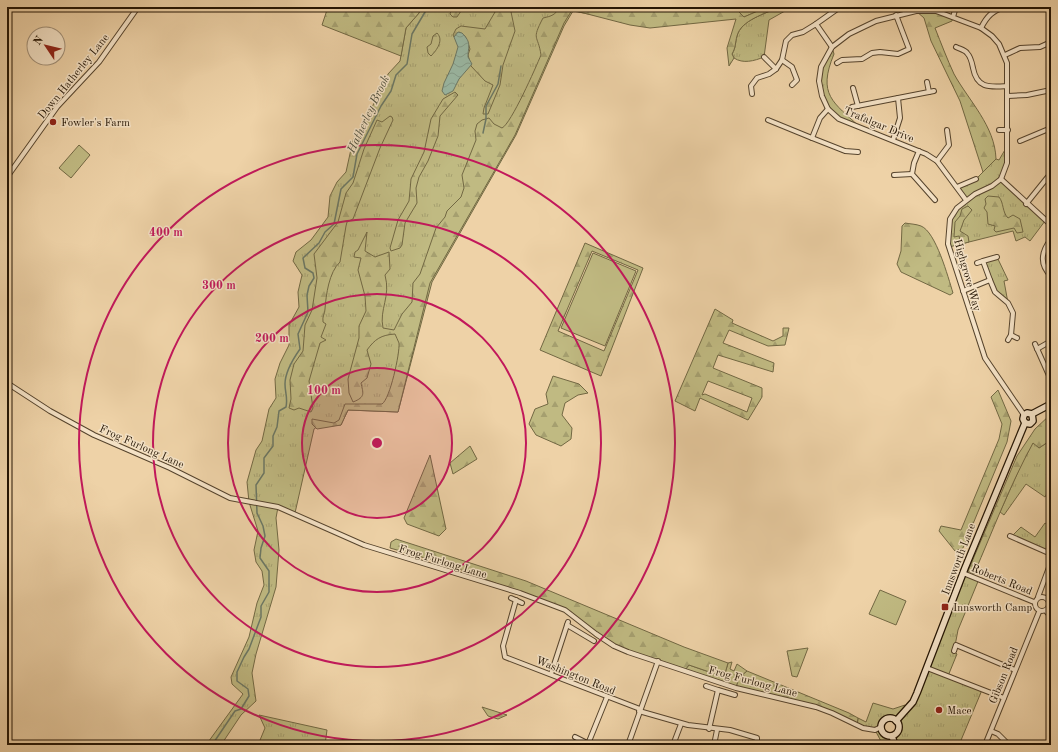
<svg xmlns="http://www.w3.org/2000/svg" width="1058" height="752" font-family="'Old Standard TT',serif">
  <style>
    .grass { fill: url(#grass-tufts); stroke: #726843; fill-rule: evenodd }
    .forest { fill: url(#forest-firs); stroke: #726843; fill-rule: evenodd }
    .pitch { fill: #c0ba82; stroke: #726843 }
    .water { fill: url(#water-waves); stroke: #6b7764 }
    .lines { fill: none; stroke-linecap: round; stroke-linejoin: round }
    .stream { stroke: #6b7764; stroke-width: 1.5 }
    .street-casing { stroke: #56442d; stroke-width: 6 }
    .secondary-casing { stroke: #241504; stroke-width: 8 }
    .street { stroke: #f4e2c6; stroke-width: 4 }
    .secondary { stroke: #f4e2c6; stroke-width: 5.5 }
    .ring { fill: none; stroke: #c2185b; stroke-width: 2 }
    .poi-dot { fill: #8f2418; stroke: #f4e2c6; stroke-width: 1.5 }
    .labels { text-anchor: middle; stroke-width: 3; stroke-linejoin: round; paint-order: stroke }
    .street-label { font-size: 11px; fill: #241504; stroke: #f4e2c6 }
    .poi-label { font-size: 11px; fill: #241504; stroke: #f4e2c6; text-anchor: start }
    .water-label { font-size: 12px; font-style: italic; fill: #4d4e3c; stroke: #f4e2c6 }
    .centre { fill: #c2185b; stroke: #f4e2c6; stroke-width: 2 }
    .ring-label { font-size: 12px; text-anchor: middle; font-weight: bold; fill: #c2185b; stroke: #f4e2c6; stroke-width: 3; stroke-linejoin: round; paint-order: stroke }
  </style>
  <defs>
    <pattern id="grass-tufts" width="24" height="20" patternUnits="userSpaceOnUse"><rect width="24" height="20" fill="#c0ba82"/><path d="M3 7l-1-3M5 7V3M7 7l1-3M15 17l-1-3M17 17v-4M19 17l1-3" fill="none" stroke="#a59f6f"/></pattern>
    <pattern id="forest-firs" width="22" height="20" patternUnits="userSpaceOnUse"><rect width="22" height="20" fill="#c0ba82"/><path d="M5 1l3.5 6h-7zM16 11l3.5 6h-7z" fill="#a59f6f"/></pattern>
    <pattern id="water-waves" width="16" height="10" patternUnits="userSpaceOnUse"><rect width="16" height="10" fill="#9ab8a4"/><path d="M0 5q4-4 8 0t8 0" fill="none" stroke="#859d8c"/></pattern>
  </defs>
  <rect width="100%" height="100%" fill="#eed2a7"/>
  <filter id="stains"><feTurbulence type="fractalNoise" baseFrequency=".005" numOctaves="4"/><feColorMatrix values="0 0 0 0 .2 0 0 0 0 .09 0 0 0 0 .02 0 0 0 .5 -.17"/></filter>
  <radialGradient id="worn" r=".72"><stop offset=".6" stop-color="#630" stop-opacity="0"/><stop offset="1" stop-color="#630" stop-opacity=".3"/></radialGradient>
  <g class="grass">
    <polygon points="421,7 767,7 744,17 651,26 573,11 564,26 516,135 432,282 398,412 348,410 341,425 317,427 314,429 295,513 278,507 276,518 279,550 276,587 256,654 252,673 256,701 241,715 221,745 206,745 243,694 232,684 231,677 249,637 257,603 264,585 262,571 256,562 254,550 258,531 249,502 247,482 256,450 262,441 269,409 276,398 275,379 280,363 289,345 289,325 299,307 298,292 302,275 293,261 296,252 311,240 328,217 330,196 337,182 346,172 353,140 366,121 374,103 385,86 388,74 400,61 406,28 419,13"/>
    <path d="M779 7H792L769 20 764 57C754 61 743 64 734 58L732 54C736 48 735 43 737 36 741 20 765 14 779 7Z"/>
    <path d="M832 47 834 54C817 95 833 102 861 128L839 119 828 109 819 81 821 67Z"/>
    <polygon points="1009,143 1009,155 1001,179 1045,221 1030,241 1025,237 1016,241 1013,231 949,247 950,219 966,200 957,187 976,179 996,159 999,160"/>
    <polygon points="997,257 1008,280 1004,281 1008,303 995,292 983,261"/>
    <polygon points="1051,440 1051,491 1049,490 1045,497 1026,484 1004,515 1000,512 1021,465 1033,442 1039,448"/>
    <polygon points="1045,523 1051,527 1051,554 1011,537 1021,527 1035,537"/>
    <path d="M963 573 979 579 958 630 954 651 957 654 948 676 982 690 959 745H883L875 730 857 726 858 718 866 722 873 703 893 709 905 705 908 708 913 702ZM891 719 897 722 899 728 896 734 889 736 884 734 881 727 885 720Z"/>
    <polygon points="732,662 730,669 734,671 737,664 747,671 739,678 736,688 685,670 689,665 724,677 728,663"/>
    <polygon points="259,715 327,730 325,745 258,745 265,728"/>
  </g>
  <g class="forest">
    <polygon points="328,7 421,7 419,13 406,28 401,56 322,25"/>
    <polygon points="452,7 463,7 463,8 457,17 453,17 450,14"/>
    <polygon points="498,7 510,7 515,31 503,65 500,85 488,114 483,114 484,108 493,85 485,81 471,66 468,55 470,49 465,36 459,32 454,37 453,35 456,29 461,26 485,29"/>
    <path d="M560 7H734L744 17 767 7H779C765 14 741 20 737 36 735 43 736 47 732 54L734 58 729 66 727 48 736 19 650 28 630 25 572 10 564 23 515 135 430 283 398 412 348 410 341 425 317 429 312 424V419L334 423 339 420 345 404H382C390 399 400 353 399 343 398 340 396 337 395 334 381 335 375 339 367 350L371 364 367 378 361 383C363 393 366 397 353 402L349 393 348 379 359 338V326L366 311 365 296 358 270 361 258 354 257 355 252 358 250 367 232 365 251 375 257 389 252 390 269 385 275C391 297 379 309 383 328L394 330 402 314 412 302 413 283 420 274 436 228 445 217 447 211 461 197 464 188 462 175 476 140 475 131 477 124 482 120 489 118 494 124 502 128C511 124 536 67 541 55 538 34 531 41 543 18 552 16 555 15 560 7Z"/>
    <path d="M924 7H934L936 11 953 17 952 21 935 28C941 43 947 59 954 74 969 101 995 126 996 159L983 172 960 101 931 41 924 18 916 11 925 10Z"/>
    <path d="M437 33C444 40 437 50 431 56L428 53 427 47 431 44 433 36Z"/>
    <polygon points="455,92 458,95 440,116 438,136 428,161 419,177 416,188 417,203 405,223 402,245 400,248 391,251 390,248 398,220 409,201 411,179 424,152 431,119 443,99"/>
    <path d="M390 116 392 117 393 120 380 148 353 219 347 222 346 226 340 262C329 272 326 295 325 309 325 314 322 316 323 322L326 324 321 337 326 340 320 343 309 381 313 408 311 412 299 408 294 410 289 408 291 399 290 380 294 364 303 351 305 325 312 310 317 278 314 254 338 222 346 193 353 183 364 149 377 120 382 122Z"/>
    <path d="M988 196 999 197C1004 203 1002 212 1008 218L1013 215 1020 219 1023 232 1017 233 1014 228 996 232 994 230 995 226 988 224 987 212 984 208 986 204 985 199Z"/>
    <polygon points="968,206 972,210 964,220 960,231 968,236 969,242 961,244 959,236 954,237 955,222 960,216 962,209"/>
    <path d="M905 223C910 224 916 224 921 226 936 232 948 277 953 293L950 295 901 272 897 264 901 251 902 226Z"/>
    <path d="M585 243 643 268 601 376 540 350ZM592 251 638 270 604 351 558 331Z"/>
    <path d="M715 309 733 320 732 323 773 341 783 336V328H789L785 345 768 346 729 330 723 343 774 363 773 372 718 355 713 368 762 388V397L748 420 700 398 695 411 675 401ZM708 381 752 398 747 412 705 394 702 395Z"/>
    <polygon points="553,376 579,384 588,393 578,395 565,403 562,415 572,428 571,439 561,446 536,435 529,424 535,409 548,404 546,394"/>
    <polygon points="998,390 1011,421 1007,442 963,548 955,551 939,531 941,526 961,530 999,439 1002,424 991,397"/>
    <path d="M1051 414V440L1039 448 1033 443C1010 485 993 530 974 574L968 571 1017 456 1035 429Z"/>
    <polygon points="470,446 477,459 453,474 450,463"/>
    <polygon points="430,455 446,529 439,536 407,524 404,518"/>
    <polygon points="396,539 526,581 684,647 728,663 724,677 689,665 685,670 614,646 565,610 446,564 390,548 391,542"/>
    <polygon points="808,648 797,677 792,676 787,651"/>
    <polygon points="747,671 849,713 858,718 857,726 832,713 736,688 739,678"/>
    <polygon points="482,707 507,715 498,719 488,716"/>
  </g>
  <g class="pitch">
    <polygon points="79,145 90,155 71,178 59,168"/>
    <polygon points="593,253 636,271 605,346 561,328"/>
    <polygon points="880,590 906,601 896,625 869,614"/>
  </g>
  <path class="water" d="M458 32 462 33C472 43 468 46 468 57L472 64 459 79 453 91 445 95 442 91 444 83 453 64 458 47 454 37Z"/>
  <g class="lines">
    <g class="stream">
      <polyline points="483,133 486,119 486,106 498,84 501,66"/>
      <path d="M212 745 235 711 241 709 249 696 248 689 237 681V672L244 657 249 649 261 617V606L269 592V571L260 558 261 548 265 536 263 526 257 513 256 485 264 473V458L273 446V436L277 427 279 411 286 407C288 398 285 393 285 384 285 372 293 359 300 349L298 334 308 312 307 295 309 286 314 278 313 273 305 268 303 258 319 243 325 232 334 224 341 189 353 177 357 154 381 106 391 91 396 75 407 64 412 34 428 7"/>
    </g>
    <defs>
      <g id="street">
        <polyline points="953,17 956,7"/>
        <polyline points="816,24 840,7"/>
        <path d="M981 28C987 16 993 10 1006 7"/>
        <path d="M956 47C960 49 965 50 967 53 971 57 972 63 973 68 977 89 990 87 1007 86"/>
        <polyline points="1005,55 1020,48 1040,47 1051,42"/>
        <polyline points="764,57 776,69"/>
        <polyline points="782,60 792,67 797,80 792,85"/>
        <polyline points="837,63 842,60 862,59 872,53 880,52 898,54 909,49 896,15"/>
        <polyline points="927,82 929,92"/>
        <polyline points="853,88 858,106"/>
        <polyline points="752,94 751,86 757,78 769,74 776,69 782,60 786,41 792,35 803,32 816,24 832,47"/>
        <polyline points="1008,96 1027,95 1051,90"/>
        <polyline points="898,98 934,91"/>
        <polyline points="852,107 898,98 900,118 893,140"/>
        <polyline points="768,120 812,138 820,118 828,109"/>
        <polyline points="999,130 1008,130"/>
        <polyline points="812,138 845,151 858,152"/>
        <polyline points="1020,141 1051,128"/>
        <polyline points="919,151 914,163 912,174 935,200"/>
        <polyline points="937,161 949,145 947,130"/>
        <polyline points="894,175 912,174"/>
        <polyline points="7,177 57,107 99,62 138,7"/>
        <polyline points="1001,179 1051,225"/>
        <polyline points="957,187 976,179"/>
        <polyline points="966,200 937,161 926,154 839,119 828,109 822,96 819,81 821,67 832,47 849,34 876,21 916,11 936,11 981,28 992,36 999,44 1007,63 1007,163 1001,179 992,186 975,194 957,208 950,219 948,244 985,358 1024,415"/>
        <polyline points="1026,204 1051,173"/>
        <path d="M1051 239C1041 252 1039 264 1051 276"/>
        <polyline points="977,263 983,261"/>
        <polyline points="990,280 983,261 997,257"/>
        <polyline points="963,291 990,280 995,292 1008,303 1013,313 1011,335 1008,340"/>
        <polyline points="1011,335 1017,338"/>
        <polyline points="1035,344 1051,380"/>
        <polyline points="1037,349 1051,341"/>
        <polyline points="7,383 50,411 94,435 170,468 230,498 278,507 364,545 520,593 565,610 596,634 614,646 628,652 736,688 816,707 832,713 863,728 875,730 881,727"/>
        <polyline points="1010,536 1051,554"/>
        <polyline points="963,573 1034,602"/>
        <circle cx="1042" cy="604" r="7"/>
        <polyline points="1038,597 1051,562"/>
        <polyline points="511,598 522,603"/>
        <polyline points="516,600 503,646 505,657 640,709"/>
        <polyline points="1046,611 1051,617"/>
        <polyline points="567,625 594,641"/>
        <polyline points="954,651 956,645 1015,670"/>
        <polyline points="927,668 1004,698"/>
        <polyline points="551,674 568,622"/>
        <polyline points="706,686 718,690"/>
        <polyline points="639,711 688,725 730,730 757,738 757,745"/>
        <polyline points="709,729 718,690 735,695"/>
        <polyline points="991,731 998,734 1009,745"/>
        <polyline points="575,737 591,745"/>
        <polyline points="588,744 607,697"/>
        <polyline points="628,745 658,661"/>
        <polyline points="673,745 681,724"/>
        <polyline points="714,745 717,730"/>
        <polyline points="985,745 1039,612"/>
      </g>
      <g id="secondary">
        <polyline points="1032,414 1051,404"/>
        <polyline points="1025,423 1023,419 1024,415 1027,413 1032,414"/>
        <polyline points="1025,423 1030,424 1033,421 1032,414"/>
        <circle cx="890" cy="727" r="9"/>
        <polyline points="896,721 913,702 917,693 965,568 1025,423"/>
        <polyline points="892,736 895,745"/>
      </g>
    </defs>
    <use href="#street" class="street-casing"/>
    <use href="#secondary" class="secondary-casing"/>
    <use href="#street" class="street"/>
    <use href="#secondary" class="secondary"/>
  </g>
  <circle cx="377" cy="443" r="75" fill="#c2185b" fill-opacity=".12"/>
  <g class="ring">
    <circle cx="377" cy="443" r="75"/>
    <circle cx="377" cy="443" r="149"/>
    <circle cx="377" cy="443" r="224"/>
    <circle cx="377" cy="443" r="298"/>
  </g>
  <g class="poi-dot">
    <circle cx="53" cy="122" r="4"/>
    <rect x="941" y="603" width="8" height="8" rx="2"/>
    <circle cx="939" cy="710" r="4"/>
  </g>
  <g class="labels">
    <g class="street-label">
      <text transform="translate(73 76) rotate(-51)" y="4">Down Hatherley Lane</text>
      <text transform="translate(879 124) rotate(23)" y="4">Trafalgar Drive</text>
      <text transform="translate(968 275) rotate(74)" y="4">Highgrove Way</text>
      <text transform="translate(142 446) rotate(24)" y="4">Frog Furlong Lane</text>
      <text transform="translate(958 559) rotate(-69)" y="4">Innsworth Lane</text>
      <text transform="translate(443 561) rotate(17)" y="4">Frog Furlong Lane</text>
      <text transform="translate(1002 579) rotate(22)" y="4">Roberts Road</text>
      <text transform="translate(576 675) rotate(22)" y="4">Washington Road</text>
      <text transform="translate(1003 675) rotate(-68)" y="4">Gibson Road</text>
      <text transform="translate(753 681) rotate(15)" y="4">Frog Furlong Lane</text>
    </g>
    <g class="poi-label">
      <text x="61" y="126">Fowler's Farm</text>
      <text x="953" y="611">Innsworth Camp</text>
      <text x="947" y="714">Mace</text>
    </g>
    <g class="water-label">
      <text transform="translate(368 114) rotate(-65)" y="4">Hatherley Brook</text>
    </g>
  </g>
  <circle cx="377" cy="443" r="6" class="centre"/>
  <g class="ring-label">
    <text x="166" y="236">400 m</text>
    <text x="219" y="289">300 m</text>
    <text x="272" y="342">200 m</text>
    <text x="324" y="394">100 m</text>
  </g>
  <rect width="1058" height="752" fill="none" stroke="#eed2a7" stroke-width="24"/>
  <rect x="8" y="8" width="1042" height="736" fill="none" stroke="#241504" stroke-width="2"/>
  <rect x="12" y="12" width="1034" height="728" fill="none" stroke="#241504"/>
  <g transform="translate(46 46) rotate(305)"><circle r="19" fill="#f4e2c6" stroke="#a19078"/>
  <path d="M0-3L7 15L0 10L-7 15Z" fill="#8f2418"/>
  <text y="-6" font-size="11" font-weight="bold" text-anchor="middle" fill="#241504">N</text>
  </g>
  <rect width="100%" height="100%" filter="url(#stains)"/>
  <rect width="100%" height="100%" fill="url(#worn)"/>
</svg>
